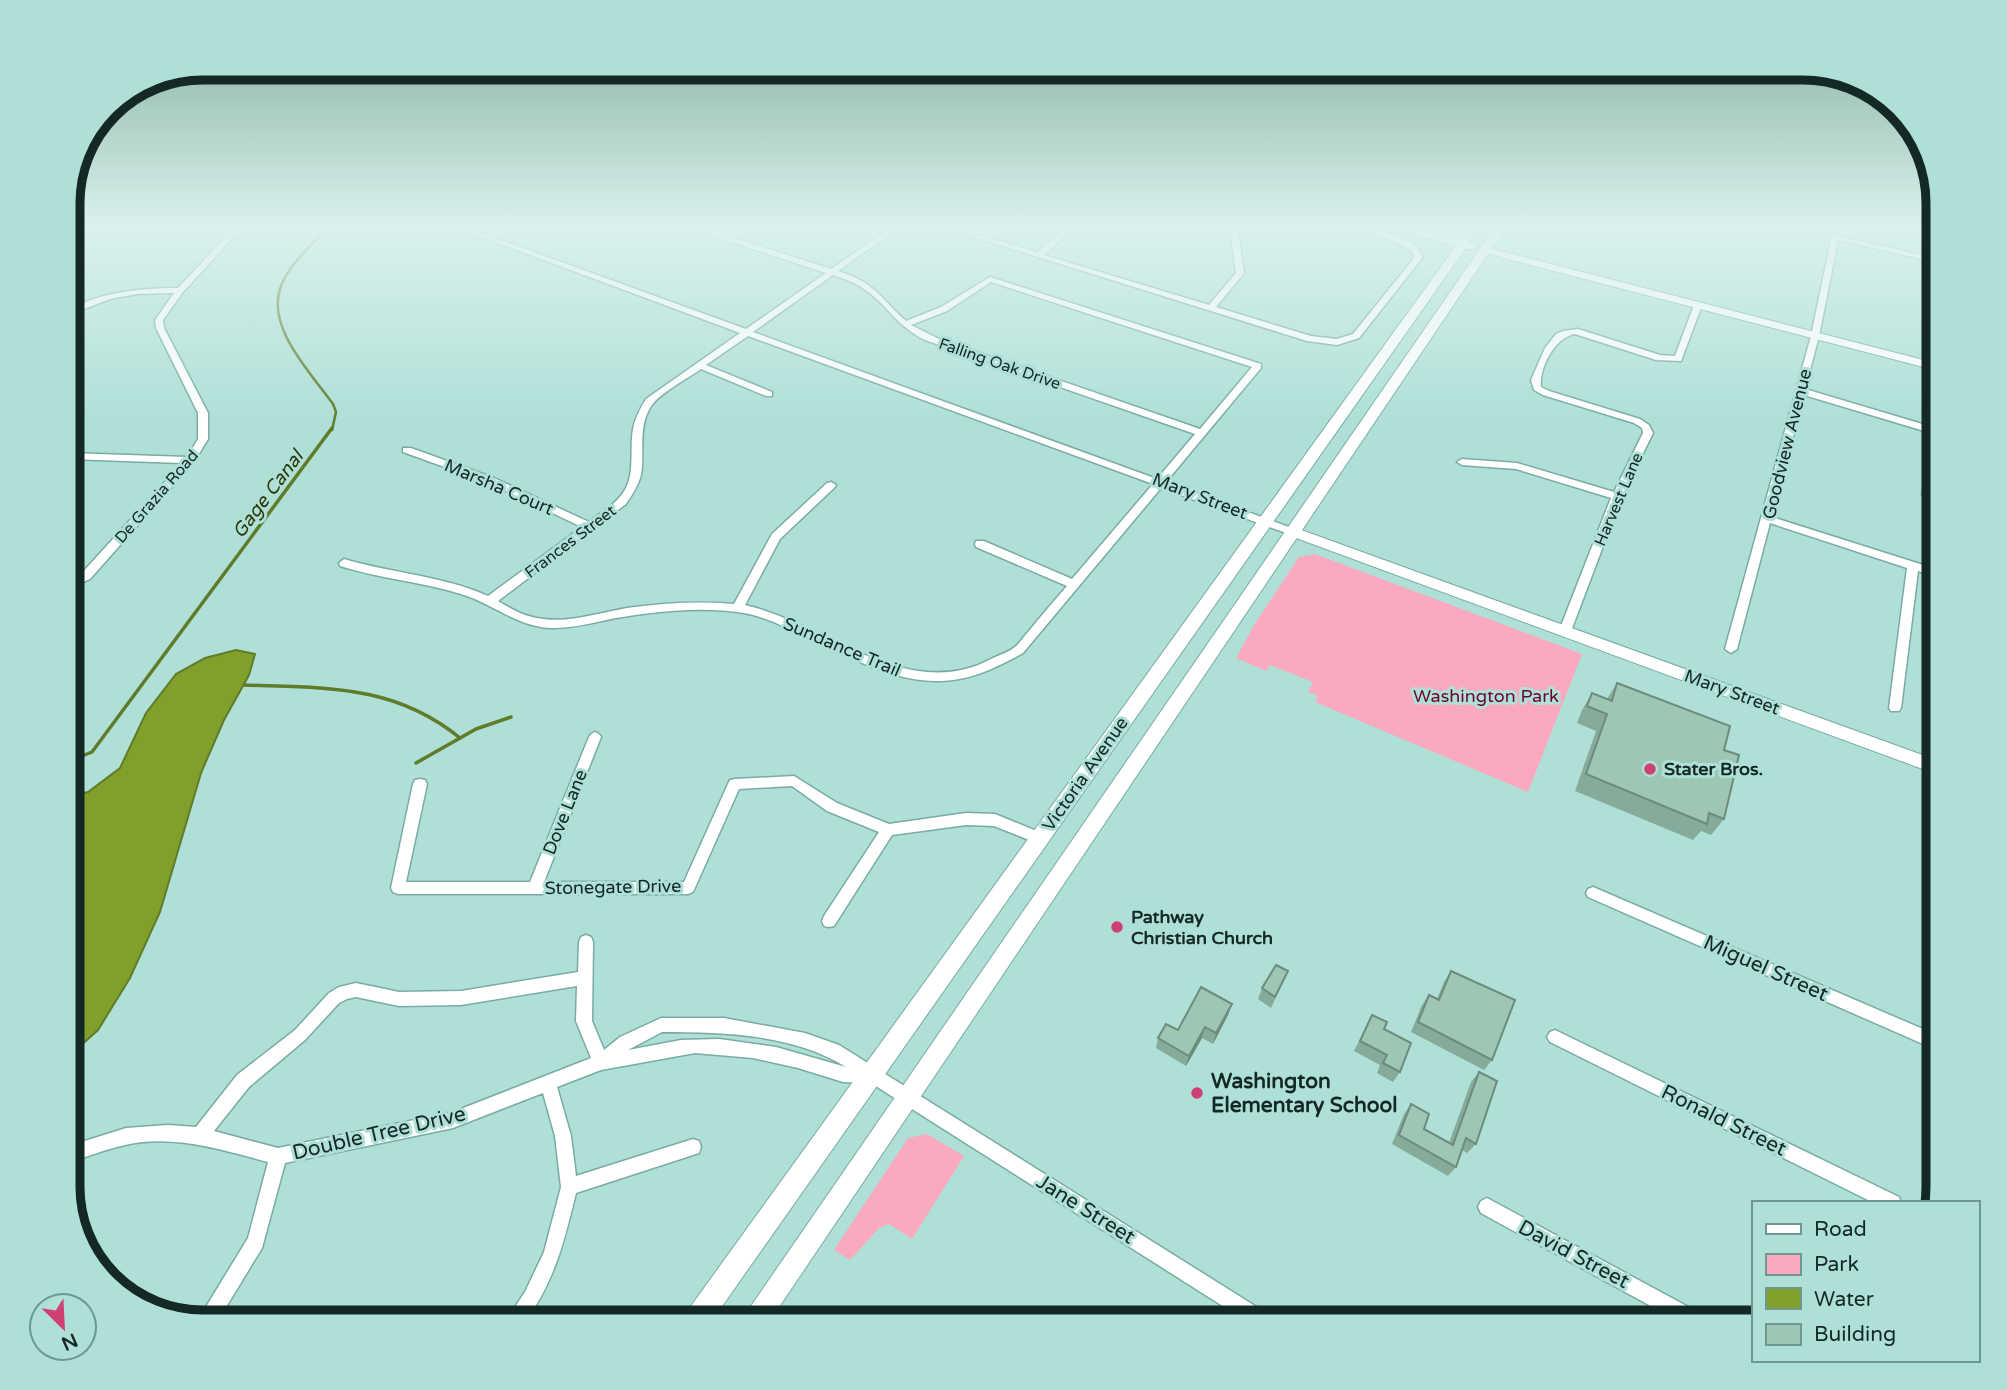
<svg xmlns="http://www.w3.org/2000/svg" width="2007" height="1390" font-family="'Varela Round',sans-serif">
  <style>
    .green { fill: #fba9be }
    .water { fill: #819f2b; stroke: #607b29; stroke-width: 2 }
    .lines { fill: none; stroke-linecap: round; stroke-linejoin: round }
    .stream-far1 { stroke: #607b29; stroke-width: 2.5 }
    .stream { stroke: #607b29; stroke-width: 3.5 }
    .minor-casing { stroke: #7aaba3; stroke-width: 3 }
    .tertiary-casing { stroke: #7aaba3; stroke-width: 2 }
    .secondary-casing { stroke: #7aaba3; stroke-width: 2 }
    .minor { fill: #fff; fill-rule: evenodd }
    .tertiary { fill: #fff; fill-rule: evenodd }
    .secondary { fill: #fff; fill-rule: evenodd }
    .wall { fill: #87ab99 }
    .shaded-wall { fill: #6e8b7d }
    .building { fill: #9dc7b2; stroke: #6e8b7d; stroke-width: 2 }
    .poi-dot { fill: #ce4172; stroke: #aee0d7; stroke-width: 2.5 }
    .labels { text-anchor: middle; stroke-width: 6; stroke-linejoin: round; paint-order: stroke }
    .far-street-label { font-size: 16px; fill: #142825; stroke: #aee0d7 }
    .street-label { font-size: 18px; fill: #142825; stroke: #aee0d7 }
    .park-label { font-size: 18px; fill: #6d0032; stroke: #aee0d7 }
    .poi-label { font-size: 18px; font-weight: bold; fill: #142825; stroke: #aee0d7; text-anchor: start }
    .water-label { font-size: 19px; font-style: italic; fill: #2b3708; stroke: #aee0d7 }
    .near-street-label { font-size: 21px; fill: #142825; stroke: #aee0d7 }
    .near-poi-label { font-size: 21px; font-weight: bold; fill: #142825; stroke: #aee0d7; text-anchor: start }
    .rim { fill: none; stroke: #142825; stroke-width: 9 }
  </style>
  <rect width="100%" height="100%" fill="#aee0d7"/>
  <g class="green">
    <polygon points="1315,554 1582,654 1528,792 1315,702 1318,696 1308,692 1313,682 1270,665 1266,671 1236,658 1254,625 1299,557"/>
    <polygon points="927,1134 964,1156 912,1239 889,1224 879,1228 850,1260 834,1250 908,1138"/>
  </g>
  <polygon class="water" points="236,650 255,654 249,675 224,720 201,773 160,912 130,978 98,1030 69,1056 69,796 88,792 120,768 146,713 176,674 205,658"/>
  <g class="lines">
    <path class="stream-far1" d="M328 227C312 245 290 263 281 286 265 327 311 373 333 404L336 412 332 430"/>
    <g class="stream">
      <path d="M244 685C325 688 394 684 460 738"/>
      <polyline points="77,758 92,752 332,428"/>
      <polyline points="416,763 476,729 511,717"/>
    </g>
    <defs>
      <g id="minor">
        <path d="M235 227H243L183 292 163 320 164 328 208 413V439L194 462 90 579 69 588V580L82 573 182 463 69 459V453L187 457 198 439V413L156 328 155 320 174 293 137 294 110 299 69 315V309C103 292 140 288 178 288Z"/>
        <path d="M455 227H465L746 329 826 273 692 229 691 227H701L831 269 892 227H900L838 271C877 284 878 296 906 321L941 307 990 277 1261 364V368L1166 482 1297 530 1298 532 1293 536 1289 534 1161 488 1023 653C1003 664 982 675 959 679 906 689 855 660 808 638 787 628 766 617 744 613 702 606 657 611 616 618 596 622 575 628 553 628 519 628 495 605 464 595 424 582 381 579 340 566L339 563 344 559C391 573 444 576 488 596L582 527 486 482 403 452V448H411L494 478 589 522C599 514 611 507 619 498 637 479 629 453 633 429 635 418 640 409 646 399L740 333ZM833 275C844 279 855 282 864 289 889 306 895 325 925 340L1195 434 1157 479 753 332ZM991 282 1252 367 1200 429 937 338 911 325 947 311ZM748 336 1153 484 1072 579 984 541H976L975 544 976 547 1067 586C1054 601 1041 616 1029 631 1024 636 1020 643 1015 647 1009 652 999 655 991 659 907 704 825 623 745 605L780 539 835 487 836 485 831 482 827 483 772 534 734 604C698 601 663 603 627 608 598 613 567 624 537 618 523 616 510 608 498 601L626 504C632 495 638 486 641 475 645 452 637 426 652 405 659 394 688 378 701 369L766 396H772V392L706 365Z"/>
        <path d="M942 227H953L1037 252 1067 227H1075L1044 255 1209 305 1236 273 1230 231 1234 227H1242L1238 231 1244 273 1216 307 1311 336 1337 339 1353 334 1414 258V254C1396 238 1374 235 1351 229L1350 227C1369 227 1420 236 1422 258L1359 338 1337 345 1307 341Z"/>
        <polygon points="1832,235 1939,259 1939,263 1838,240 1819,336 1805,389 1939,429 1939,447 1932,495 1927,498 1922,495 1931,433 1804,395 1772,517 1939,570 1939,578 1918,571 1901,708 1899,711 1891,711 1889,708 1907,568 1770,523 1737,649 1731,653 1725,649 1811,336"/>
        <path d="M1698 302 1702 305 1681 361 1656 360 1575 334C1555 337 1539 368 1541 387L1549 391 1640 419 1649 425 1653 433 1622 496 1571 631 1565 635 1561 634 1559 631 1611 498 1516 469 1462 465 1457 462 1462 459 1517 463 1614 492 1643 433 1642 428 1634 423 1543 395 1534 390 1531 380 1545 348 1556 334 1563 331 1578 329 1660 355 1675 356 1694 305Z"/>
        <polygon points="595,732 599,734 601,737 544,882 684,882 728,784 730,780 735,779 794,776 837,803 889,824 966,813 995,814 1044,834 1046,838 1044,842 1039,844 994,826 966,825 892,835 834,926 829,927 824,926 822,921 824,916 879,832 827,811 792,786 739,789 693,892 688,894 398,894 393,892 391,888 413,784 415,780 420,779 425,780 427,784 406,882 530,882 589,737 591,734"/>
        <polygon points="1593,887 1939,1036 1939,1051 1588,897 1586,893 1588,889"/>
        <path d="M586 935 591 937 593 942 592 1021 604 1050 620 1037 661 1018H724L805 1033 839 1045 1271 1316 1274 1322H1248L871 1083 843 1082 798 1068 753 1058 695 1053 601 1070 557 1087 571 1136 576 1176 693 1139 699 1141 701 1147 699 1153 693 1155 576 1193C564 1242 555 1280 525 1322H505L525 1292 544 1252 561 1187 555 1136 543 1093 453 1128 285 1163 262 1248 217 1322 198 1320 248 1238 268 1162C222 1150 174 1134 125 1145 106 1149 87 1157 69 1162V1146L126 1128 168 1125 196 1127 237 1075 295 1030 329 993 339 987 356 983 399 992 461 991 578 972 579 942 581 937ZM577 986 576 1021 591 1058 453 1112 278 1148 214 1131 249 1087 305 1040 339 1003 347 999 356 997 399 1006 461 1005ZM662 1032C722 1032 794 1034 846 1067L776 1047 719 1039 681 1040 628 1050Z"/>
        <polygon points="1555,1030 1899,1197 1901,1203 1874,1203 1550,1042 1547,1037 1550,1032"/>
        <polygon points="1487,1198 1705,1316 1708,1322 1680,1322 1481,1213 1478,1207 1481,1201"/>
      </g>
      <g id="tertiary">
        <polygon points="1485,247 1939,364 1939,371 1481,252 1481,248"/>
        <polygon points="1293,527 1939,761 1939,775 1288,535 1286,532"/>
      </g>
      <g id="secondary">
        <polygon points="1388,227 1405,227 1460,240 1470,227 1481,227 1469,243 1476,245 1476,249 1465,249 711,1322 682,1322 686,1313 1456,246"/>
        <polygon points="1495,227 1506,227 769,1322 740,1322"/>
      </g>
    </defs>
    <use href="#minor" class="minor-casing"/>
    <use href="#tertiary" class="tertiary-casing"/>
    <use href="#secondary" class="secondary-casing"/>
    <use href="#minor" class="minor"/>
    <use href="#tertiary" class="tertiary"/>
    <use href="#secondary" class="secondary"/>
  </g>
  <g class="wall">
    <polygon points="1617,683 1724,750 1724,819 1711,835 1701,831 1693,840 1575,791 1596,731 1577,723 1582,710 1592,693 1607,699"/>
    <polygon points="1288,971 1271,1008 1258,999 1262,988"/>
    <polygon points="1451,971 1492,1060 1484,1070 1411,1032 1422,1005 1429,995 1437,999 1444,982"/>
    <polygon points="1232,1004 1228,1015 1213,1044 1202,1038 1186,1066 1156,1048 1158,1038"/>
    <polygon points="1372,1015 1384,1029 1400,1072 1393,1082 1377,1073 1380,1065 1354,1051"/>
    <polygon points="1479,1072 1476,1144 1467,1153 1462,1150 1456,1167 1448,1176 1392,1144 1404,1114 1411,1104 1424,1129 1449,1143 1471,1082"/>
  </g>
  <g class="shaded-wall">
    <polygon points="1232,1004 1228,1015 1213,1044 1216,1033"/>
    <polygon points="1205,1027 1202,1038 1186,1066 1189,1056"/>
  </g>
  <g class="building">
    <polygon points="1617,683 1730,726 1724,750 1739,755 1724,819 1709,813 1707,824 1586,774 1607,714 1587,706 1592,693 1612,701"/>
    <polygon points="1276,965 1288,971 1275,997 1262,988"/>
    <polygon points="1451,971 1515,1000 1492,1060 1418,1022 1429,995 1439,1000"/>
    <polygon points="1201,987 1232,1004 1216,1033 1205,1027 1189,1056 1158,1038 1166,1024 1178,1030"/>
    <polygon points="1372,1015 1387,1022 1384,1029 1411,1043 1400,1072 1383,1063 1387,1055 1360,1041"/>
    <polygon points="1479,1072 1497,1081 1476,1144 1466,1138 1456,1167 1399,1135 1411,1104 1429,1114 1424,1129 1453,1145"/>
  </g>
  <linearGradient id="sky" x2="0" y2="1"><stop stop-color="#7fac9c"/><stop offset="0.54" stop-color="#dbf1ed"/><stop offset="1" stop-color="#dbf1ed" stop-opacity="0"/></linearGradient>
  <rect width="2007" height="421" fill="url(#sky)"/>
  <g class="poi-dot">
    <circle cx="1650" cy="769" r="7"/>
    <circle cx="1117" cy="927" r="7"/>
    <circle cx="1197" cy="1093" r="7"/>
  </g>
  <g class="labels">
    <g class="far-street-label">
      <text transform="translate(1000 363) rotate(19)" y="6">Falling Oak Drive</text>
      <text transform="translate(156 496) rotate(-49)" y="6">De Grazia Road</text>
      <text transform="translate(1618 499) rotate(-67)" y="6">Harvest Lane</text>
      <text transform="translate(570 541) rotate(-37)" y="6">Frances Street</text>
    </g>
    <g class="street-label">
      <text transform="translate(1787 444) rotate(-76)" y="6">Goodview Avenue</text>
      <text transform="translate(499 487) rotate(23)" y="6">Marsha Court</text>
      <text transform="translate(1200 496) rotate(21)" y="6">Mary Street</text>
      <text transform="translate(842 647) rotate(23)" y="6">Sundance Trail</text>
      <text transform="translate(1732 692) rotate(20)" y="6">Mary Street</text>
      <text transform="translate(1085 774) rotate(-55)" y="6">Victoria Avenue</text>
      <text transform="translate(565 812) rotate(-68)" y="6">Dove Lane</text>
      <text transform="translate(613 887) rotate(-1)" y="6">Stonegate Drive</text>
    </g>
    <g class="park-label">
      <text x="1486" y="702">Washington Park</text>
    </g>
    <g class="poi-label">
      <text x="1664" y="775">Stater Bros.</text>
      <text x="1131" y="923">Pathway<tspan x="1131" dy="21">Christian Church</tspan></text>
    </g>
    <g class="water-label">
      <text transform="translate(267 494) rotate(-53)" y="7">Gage Canal</text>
    </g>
    <g class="near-street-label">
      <text transform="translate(1766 968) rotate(24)" y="7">Miguel Street</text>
      <text transform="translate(1724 1120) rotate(26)" y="7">Ronald Street</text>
      <text transform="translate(379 1133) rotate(-13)" y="7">Double Tree Drive</text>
      <text transform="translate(1086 1209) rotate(32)" y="7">Jane Street</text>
      <text transform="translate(1574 1254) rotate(28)" y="7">David Street</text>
    </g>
    <g class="near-poi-label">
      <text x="1211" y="1088">Washington<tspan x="1211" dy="24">Elementary School</tspan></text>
    </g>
  </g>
  <path d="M0 0H2007V1390H0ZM203 80H1803A123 123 0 0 1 1926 203V1187A123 123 0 0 1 1803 1310H203A123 123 0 0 1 80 1187V203A123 123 0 0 1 203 80Z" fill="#aee0d7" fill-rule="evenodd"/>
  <path class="rim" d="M203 80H1803A123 123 0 0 1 1926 203V1187A123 123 0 0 1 1803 1310H203A123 123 0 0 1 80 1187V203A123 123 0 0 1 203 80Z"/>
  <rect x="1752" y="1201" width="228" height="161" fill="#aee0d7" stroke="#709690" stroke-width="2"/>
  <rect x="1766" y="1224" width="35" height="10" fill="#ffffff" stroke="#709690" stroke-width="2"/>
  <text x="1814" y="1236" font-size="21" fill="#142825">Road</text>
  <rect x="1766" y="1254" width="35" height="21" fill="#fba9be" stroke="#709690" stroke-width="2"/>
  <text x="1814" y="1271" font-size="21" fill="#142825">Park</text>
  <rect x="1766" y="1288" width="35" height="21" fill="#819f2b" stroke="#709690" stroke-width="2"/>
  <text x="1814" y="1306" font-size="21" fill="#142825">Water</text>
  <rect x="1766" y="1324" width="35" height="21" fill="#9dc7b2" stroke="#709690" stroke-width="2"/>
  <text x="1814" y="1341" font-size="21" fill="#142825">Building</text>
  <g transform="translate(63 1327) rotate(156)"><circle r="33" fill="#aee0d7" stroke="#709690" stroke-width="2"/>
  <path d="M0-5L12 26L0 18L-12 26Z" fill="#ce4172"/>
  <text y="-10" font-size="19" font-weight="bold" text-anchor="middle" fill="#142825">N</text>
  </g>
</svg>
